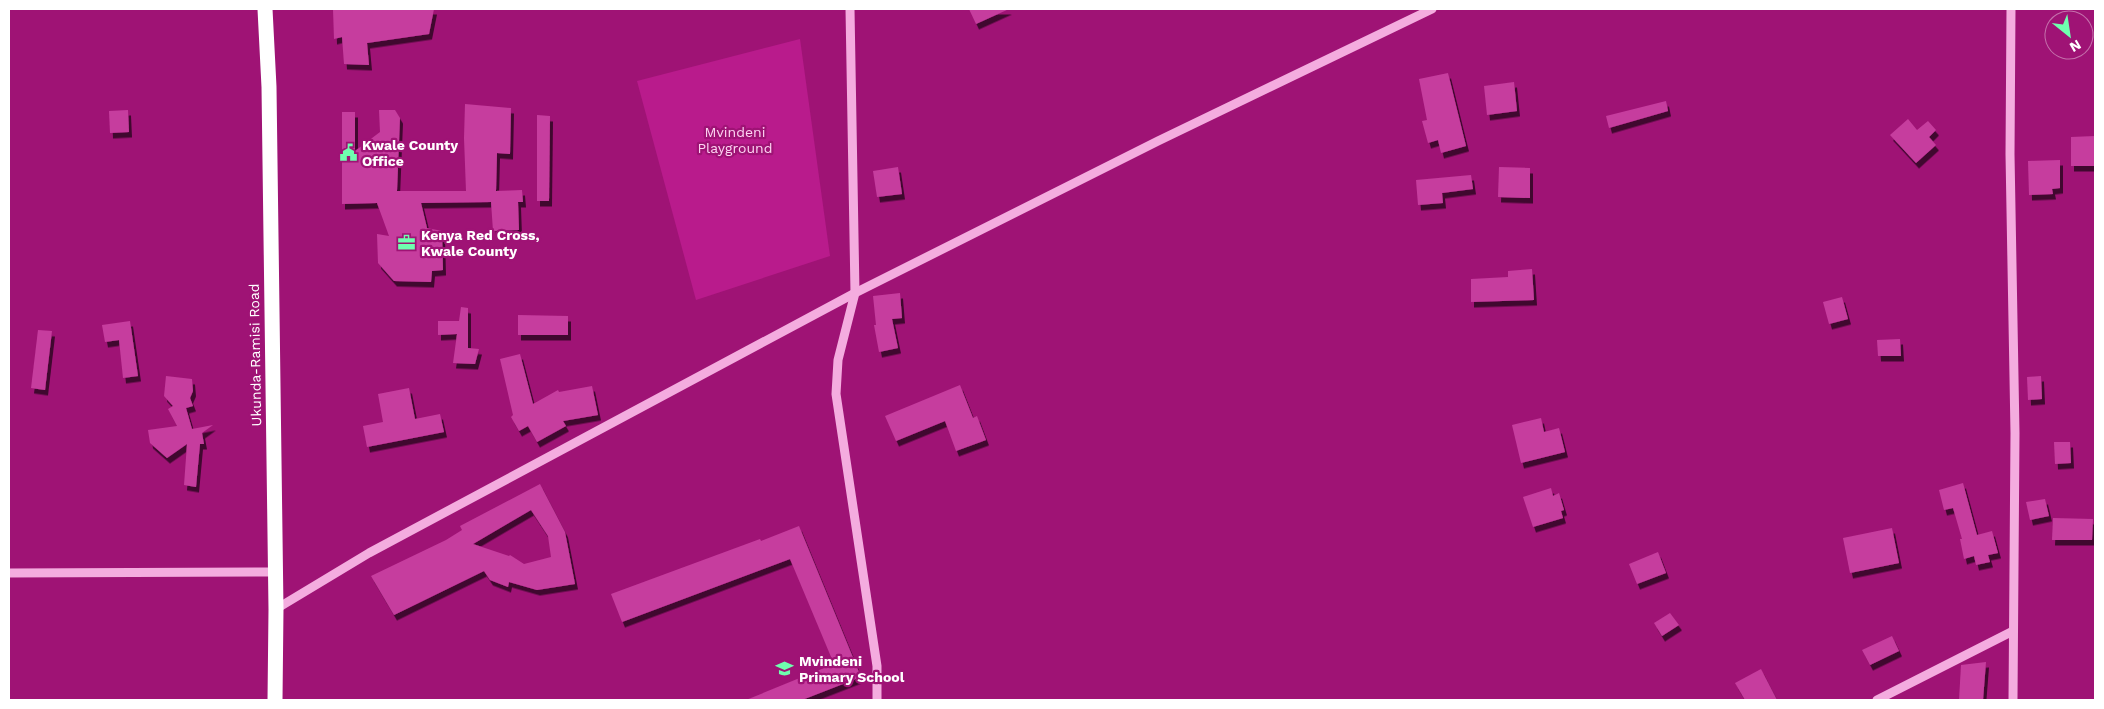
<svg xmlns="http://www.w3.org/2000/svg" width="2104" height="709" font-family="'Work Sans',sans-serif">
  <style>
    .green { fill: #b91b8c }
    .building { fill: #c63d9e; fill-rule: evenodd; filter: url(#shadow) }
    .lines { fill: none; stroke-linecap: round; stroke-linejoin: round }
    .minor { stroke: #f4acdf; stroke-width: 9 }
    .highway { stroke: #fff; stroke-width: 15 }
    .labels { text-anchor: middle; stroke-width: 4.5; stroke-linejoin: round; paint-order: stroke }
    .park-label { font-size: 14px; fill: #fdd4f2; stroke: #9f1375 }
    .poi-label { font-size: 14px; font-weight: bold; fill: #fff; stroke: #9f1375; text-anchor: start }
    .street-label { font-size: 14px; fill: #fff; stroke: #9f1375 }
  </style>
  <defs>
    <filter id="shadow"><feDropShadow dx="3" dy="5.5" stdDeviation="0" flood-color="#0009"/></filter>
  </defs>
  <rect width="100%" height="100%" fill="#9f1375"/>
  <polygon class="green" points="800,39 830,256 696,300 637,81"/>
  <g class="building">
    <polygon points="333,9 434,9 429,34 367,43 369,65 344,64 342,37 334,39"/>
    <polygon points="969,9 1009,9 976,24"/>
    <polygon points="1448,73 1466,146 1441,153 1438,140 1428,143 1422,121 1427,120 1419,79"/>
    <polygon points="1514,82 1517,111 1487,115 1484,86"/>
    <polygon points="1666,101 1668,111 1609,128 1606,116"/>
    <polygon points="465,104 511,108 510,154 497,153 496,191 522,190 523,202 518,202 519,230 493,231 491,202 421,203 427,228 442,231 443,270 432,271 431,282 394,281 378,263 377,234 389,236 377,203 342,204 342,112 355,112 355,151 380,132 379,110 395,110 400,118 397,191 466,191 464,138"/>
    <polygon points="128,110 129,132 110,133 109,111"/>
    <polygon points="537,115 550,116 549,201 537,201"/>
    <polygon points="1908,119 1917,130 1928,121 1936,130 1929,137 1936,145 1916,163 1890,135"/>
    <polygon points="2095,136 2095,166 2071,166 2071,137"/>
    <polygon points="2060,160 2060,188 2052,189 2053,194 2029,195 2028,161"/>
    <polygon points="898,167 902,194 877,197 873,171"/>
    <polygon points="1499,167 1530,168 1530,198 1498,197"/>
    <polygon points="1471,175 1473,189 1442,193 1443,203 1418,205 1416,180"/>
    <polygon points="1532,269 1534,300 1471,302 1471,279 1508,277 1508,271"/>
    <polygon points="900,293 902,318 892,319 898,348 879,352 874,325 876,325 873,296"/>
    <polygon points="1842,297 1848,319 1829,324 1823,302"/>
    <polygon points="461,307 468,308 468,348 479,349 475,364 453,363 457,334 438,335 438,321 459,321"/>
    <polygon points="518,315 568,316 568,335 518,335"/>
    <polygon points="130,321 138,376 123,378 119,340 105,342 102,325"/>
    <polygon points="38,330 52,331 45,390 31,388"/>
    <polygon points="1900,339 1901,356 1878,356 1877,340"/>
    <polygon points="520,354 533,404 558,390 559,392 592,386 598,415 563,421 566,426 537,442 528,426 519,431 511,417 513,415 500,359"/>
    <polygon points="166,376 192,379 193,391 190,398 193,406 186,408 192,429 213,425 202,433 204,444 200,444 196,487 184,485 187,444 167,458 150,443 148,430 177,426 168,409 173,406 164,396"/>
    <polygon points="2041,376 2042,399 2028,400 2027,377"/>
    <polygon points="960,385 973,418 977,416 986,440 956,451 945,421 896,441 885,416"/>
    <polygon points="409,388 415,419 440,414 444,432 367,447 363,426 383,422 378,394"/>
    <polygon points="1541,418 1544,432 1559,428 1565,452 1521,463 1512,425"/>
    <polygon points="2054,442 2070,442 2071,463 2055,464"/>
    <polygon points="1963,483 1977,535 1992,531 1998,553 1988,555 1990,562 1976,565 1974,556 1964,559 1960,539 1962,539 1953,508 1944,510 1939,490"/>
    <path d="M540 484 565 532 575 584 537 590 509 582 508 587 490 580 484 571 394 615 371 576 446 540 462 530 460 526ZM531 510 548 536 551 557 524 564 510 555 509 556 473 544Z"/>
    <polygon points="1551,488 1553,496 1559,493 1564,510 1561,511 1563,518 1533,527 1523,497"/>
    <polygon points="2045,499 2049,516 2030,520 2026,502"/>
    <polygon points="2053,518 2093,519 2092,540 2052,540"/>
    <polygon points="799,526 861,677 802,700 746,700 834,664 790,559 622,622 611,594 760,539 761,541"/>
    <polygon points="1892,528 1899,563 1850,573 1843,538"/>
    <polygon points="1658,552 1666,573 1637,584 1629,564"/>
    <polygon points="1670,613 1679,625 1662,636 1654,623"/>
    <polygon points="1892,636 1899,651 1870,665 1862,650"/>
    <polygon points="1986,662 1983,700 1959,700 1961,665"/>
    <polygon points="1761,669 1777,700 1745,700 1735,683"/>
  </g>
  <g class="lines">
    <g class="minor">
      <polyline points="850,9 855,293 838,360 836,394 877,666 877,700"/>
      <polyline points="2011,9 2010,154 2015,433 2013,700"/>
      <polyline points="9,573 274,572"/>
      <polyline points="276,609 369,553 855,293 1158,141 1432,9"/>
      <polyline points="1877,700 2013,631"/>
    </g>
    <polyline class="highway" points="265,9 269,87 276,609 275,700"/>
  </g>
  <defs>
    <symbol id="civic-bare" viewBox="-9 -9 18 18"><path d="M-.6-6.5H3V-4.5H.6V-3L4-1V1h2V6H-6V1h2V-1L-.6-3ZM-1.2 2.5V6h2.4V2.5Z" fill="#6fffaf" stroke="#9f1375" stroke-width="2.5" paint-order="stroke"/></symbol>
    <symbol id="office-bare" viewBox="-9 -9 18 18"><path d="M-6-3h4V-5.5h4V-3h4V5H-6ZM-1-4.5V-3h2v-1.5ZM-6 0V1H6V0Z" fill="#6fffaf" stroke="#9f1375" stroke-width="2.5" paint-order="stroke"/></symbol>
    <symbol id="school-bare" viewBox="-9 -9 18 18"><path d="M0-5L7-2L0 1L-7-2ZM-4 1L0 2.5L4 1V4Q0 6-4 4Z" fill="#6fffaf" stroke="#9f1375" stroke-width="2.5" paint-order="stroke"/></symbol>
  </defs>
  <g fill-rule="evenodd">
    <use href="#civic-bare" x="336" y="140" width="25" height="25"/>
    <use href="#office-bare" x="394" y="230" width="25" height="25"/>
    <use href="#school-bare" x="772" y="656" width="25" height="25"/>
  </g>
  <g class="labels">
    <g class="park-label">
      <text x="735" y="137">Mvindeni<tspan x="735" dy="16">Playground</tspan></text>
    </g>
    <g class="poi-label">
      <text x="362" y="150">Kwale County<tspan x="362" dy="16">Office</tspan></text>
      <text x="421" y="240">Kenya Red Cross,<tspan x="421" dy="16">Kwale County</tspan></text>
      <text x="799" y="666">Mvindeni<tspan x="799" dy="16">Primary School</tspan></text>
    </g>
    <g class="street-label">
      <text transform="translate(255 355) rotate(-91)" y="5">Ukunda-Ramisi Road</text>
    </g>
  </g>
  <rect width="2104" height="709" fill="none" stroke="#ffffff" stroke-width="20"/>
  <g transform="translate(2069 35) rotate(150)"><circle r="24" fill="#9f1375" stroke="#c571ac"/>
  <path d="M0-4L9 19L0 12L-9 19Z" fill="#6fffaf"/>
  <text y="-8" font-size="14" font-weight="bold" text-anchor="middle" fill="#ffffff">N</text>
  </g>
</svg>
